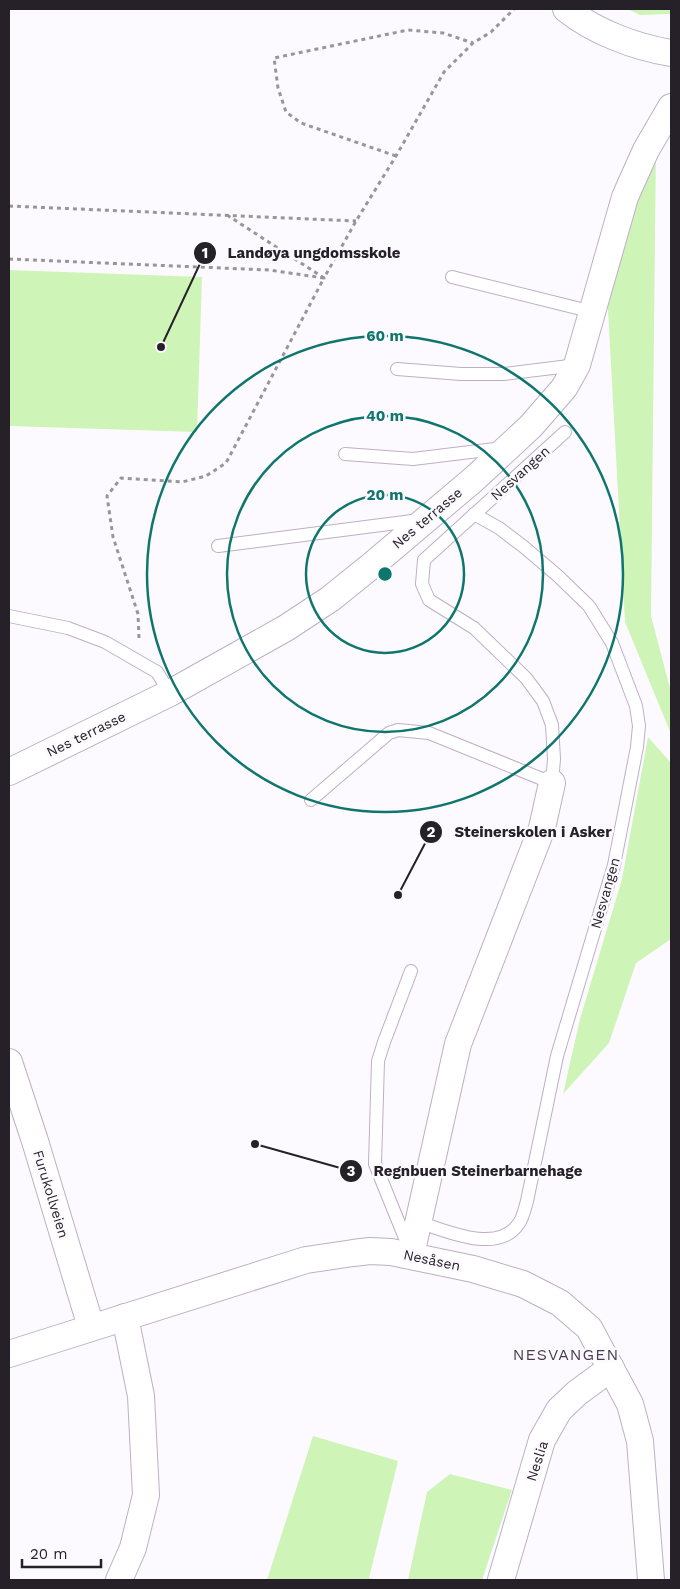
<svg xmlns="http://www.w3.org/2000/svg" width="680" height="1589" font-family="'Work Sans',sans-serif">
  <style>
    .green { fill: #cff4b7 }
    .lines { fill: none; stroke-linecap: round; stroke-linejoin: round }
    .service-casing { stroke: #bdafc6; stroke-width: 14 }
    .minor-casing { stroke: #bdafc6; stroke-width: 28 }
    .path { stroke: #99959b; stroke-width: 3; stroke-dasharray: 4 4; stroke-linecap: butt }
    .service { stroke: #fff; stroke-width: 12 }
    .minor { stroke: #fff; stroke-width: 26 }
    .ring { fill: none; stroke: #0f766e; stroke-width: 2.5 }
    .labels { text-anchor: middle; stroke-width: 5; stroke-linejoin: round; paint-order: stroke }
    .street-label { font-size: 14px; fill: #262129; stroke: #fdfaff }
    .quarter-label { font-size: 16px; letter-spacing: 1px; fill: #483d4f; stroke: #fdfaff }
    .centre { fill: #0f766e; stroke: #fdfaff; stroke-width: 2.5 }
    .ring-label { font-size: 15px; text-anchor: middle; font-weight: bold; fill: #0f766e; stroke: #fdfaff; stroke-width: 5; stroke-linejoin: round; paint-order: stroke }
    .leader { fill: none; stroke: #262129; stroke-width: 2 }
    .callout-dot { fill: #262129; stroke: #fdfaff; stroke-width: 2 }
    .mark-label { font-size: 15px; text-anchor: middle; font-weight: bold; fill: #fff }
    .callout-label { font-size: 15px; text-anchor: middle; font-weight: bold; fill: #262129; stroke: #fdfaff; stroke-width: 5; stroke-linejoin: round; paint-order: stroke }
  </style>
  <rect width="100%" height="100%" fill="#fdfaff"/>
  <g class="green">
    <polygon points="628,9 671,9 671,14 640,15"/>
    <polygon points="656,143 651,616 671,692 671,734 625,622 607,291"/>
    <polygon points="9,270 202,277 197,432 9,426"/>
    <polygon points="648,737 671,763 671,939 636,963 609,1043 563,1094 580,1019 622,879"/>
    <polygon points="313,1436 398,1461 369,1578 378,1580 267,1580"/>
    <polygon points="450,1474 512,1490 482,1580 408,1580 427,1492"/>
  </g>
  <g class="lines">
    <defs>
      <g id="service">
        <polyline points="452,277 593,312"/>
        <polyline points="397,369 461,374 504,374 577,365"/>
        <polyline points="345,454 413,459 503,448"/>
        <polyline points="218,546 420,520"/>
        <polyline points="9,616 68,628 105,642 157,672 170,693"/>
        <polyline points="311,800 389,733 398,730 429,733 552,783 554,759 552,725 543,701 526,678 474,628 429,600 422,584 424,560 565,432"/>
        <path d="M419 1222C446 1231 499 1255 519 1223 523 1218 525 1208 527 1201L557 1056 614 865 637 747 639 726 636 706 612 643 589 606 558 576 524 547 499 528 474 514"/>
        <polyline points="409,1248 375,1164 378,1061 384,1042 411,971"/>
      </g>
      <g id="minor">
        <path d="M566 9C595 32 635 47 671 53"/>
        <polyline points="9,772 170,693 286,628 330,599 371,566 474,479 531,426 564,388 577,365 625,197 646,150 671,107"/>
        <polyline points="9,1062 35,1141 91,1327"/>
        <polyline points="411,1255 458,1044 542,828 552,783"/>
        <polyline points="9,1354 306,1260 353,1253 370,1251 391,1252 473,1269 523,1284 560,1303 589,1328 630,1404 640,1441 651,1580"/>
        <polyline points="119,1580 133,1548 146,1495 141,1396 125,1317"/>
        <polyline points="501,1580 542,1440 559,1410 577,1393 611,1368"/>
      </g>
    </defs>
    <use href="#service" class="service-casing"/>
    <use href="#minor" class="minor-casing"/>
    <g class="path">
      <polyline points="396,156 301,123 286,112 278,88 274,58 408,30 443,33 473,43"/>
      <polyline points="9,206 356,221"/>
      <polyline points="9,259 269,270 324,278 356,221 396,156 444,72 473,43 491,32 514,9"/>
      <polyline points="139,638 138,614 113,537 107,496 121,478 182,482 206,476 226,463 324,278 227,215"/>
    </g>
    <use href="#service" class="service"/>
    <use href="#minor" class="minor"/>
  </g>
  <g class="ring">
    <circle cx="385" cy="574" r="79"/>
    <circle cx="385" cy="574" r="158"/>
    <circle cx="385" cy="574" r="238"/>
  </g>
  <g class="labels">
    <g class="street-label">
      <text transform="translate(520 473) rotate(-42)" y="5">Nesvangen</text>
      <text transform="translate(427 518) rotate(-40)" y="5">Nes terrasse</text>
      <text transform="translate(86 734) rotate(-26)" y="5">Nes terrasse</text>
      <text transform="translate(605 893) rotate(-74)" y="5">Nesvangen</text>
      <text transform="translate(51 1194) rotate(73)" y="5">Furukollveien</text>
      <text transform="translate(432 1260) rotate(12)" y="5">Nesåsen</text>
      <text transform="translate(537 1461) rotate(-72)" y="5">Neslia</text>
    </g>
    <g class="quarter-label">
      <text x="566" y="1360">NESVANGEN</text>
    </g>
  </g>
  <circle cx="385" cy="574" r="8" class="centre"/>
  <g class="ring-label">
    <text x="385" y="341">60 m</text>
    <text x="385" y="421">40 m</text>
    <text x="385" y="500">20 m</text>
  </g>
  <path class="leader" d="M161 347L205 253M398 895L431 832M255 1144L351 1171"/>
  <g class="callout-dot">
    <circle cx="161" cy="347" r="5"/>
    <circle cx="398" cy="895" r="5"/>
    <circle cx="255" cy="1144" r="5"/>
    <circle cx="205" cy="253" r="12"/>
    <circle cx="431" cy="832" r="12"/>
    <circle cx="351" cy="1171" r="12"/>
  </g>
  <g class="mark-label">
    <text x="205" y="258">1</text>
    <text x="431" y="837">2</text>
    <text x="351" y="1176">3</text>
  </g>
  <g class="callout-label">
    <text x="314" y="258">Landøya ungdomsskole</text>
    <text x="533" y="837">Steinerskolen i Asker</text>
    <text x="478" y="1176">Regnbuen Steinerbarnehage</text>
  </g>
  <rect width="680" height="1589" fill="none" stroke="#262129" stroke-width="20"/>
  <path d="M22 1559v8h79v-8" fill="none" stroke="#262129" stroke-width="2.5"/>
  <text x="30" y="1559" font-size="15" fill="#262129" stroke="#fdfaff" stroke-width="4" paint-order="stroke">20 m</text>
</svg>
